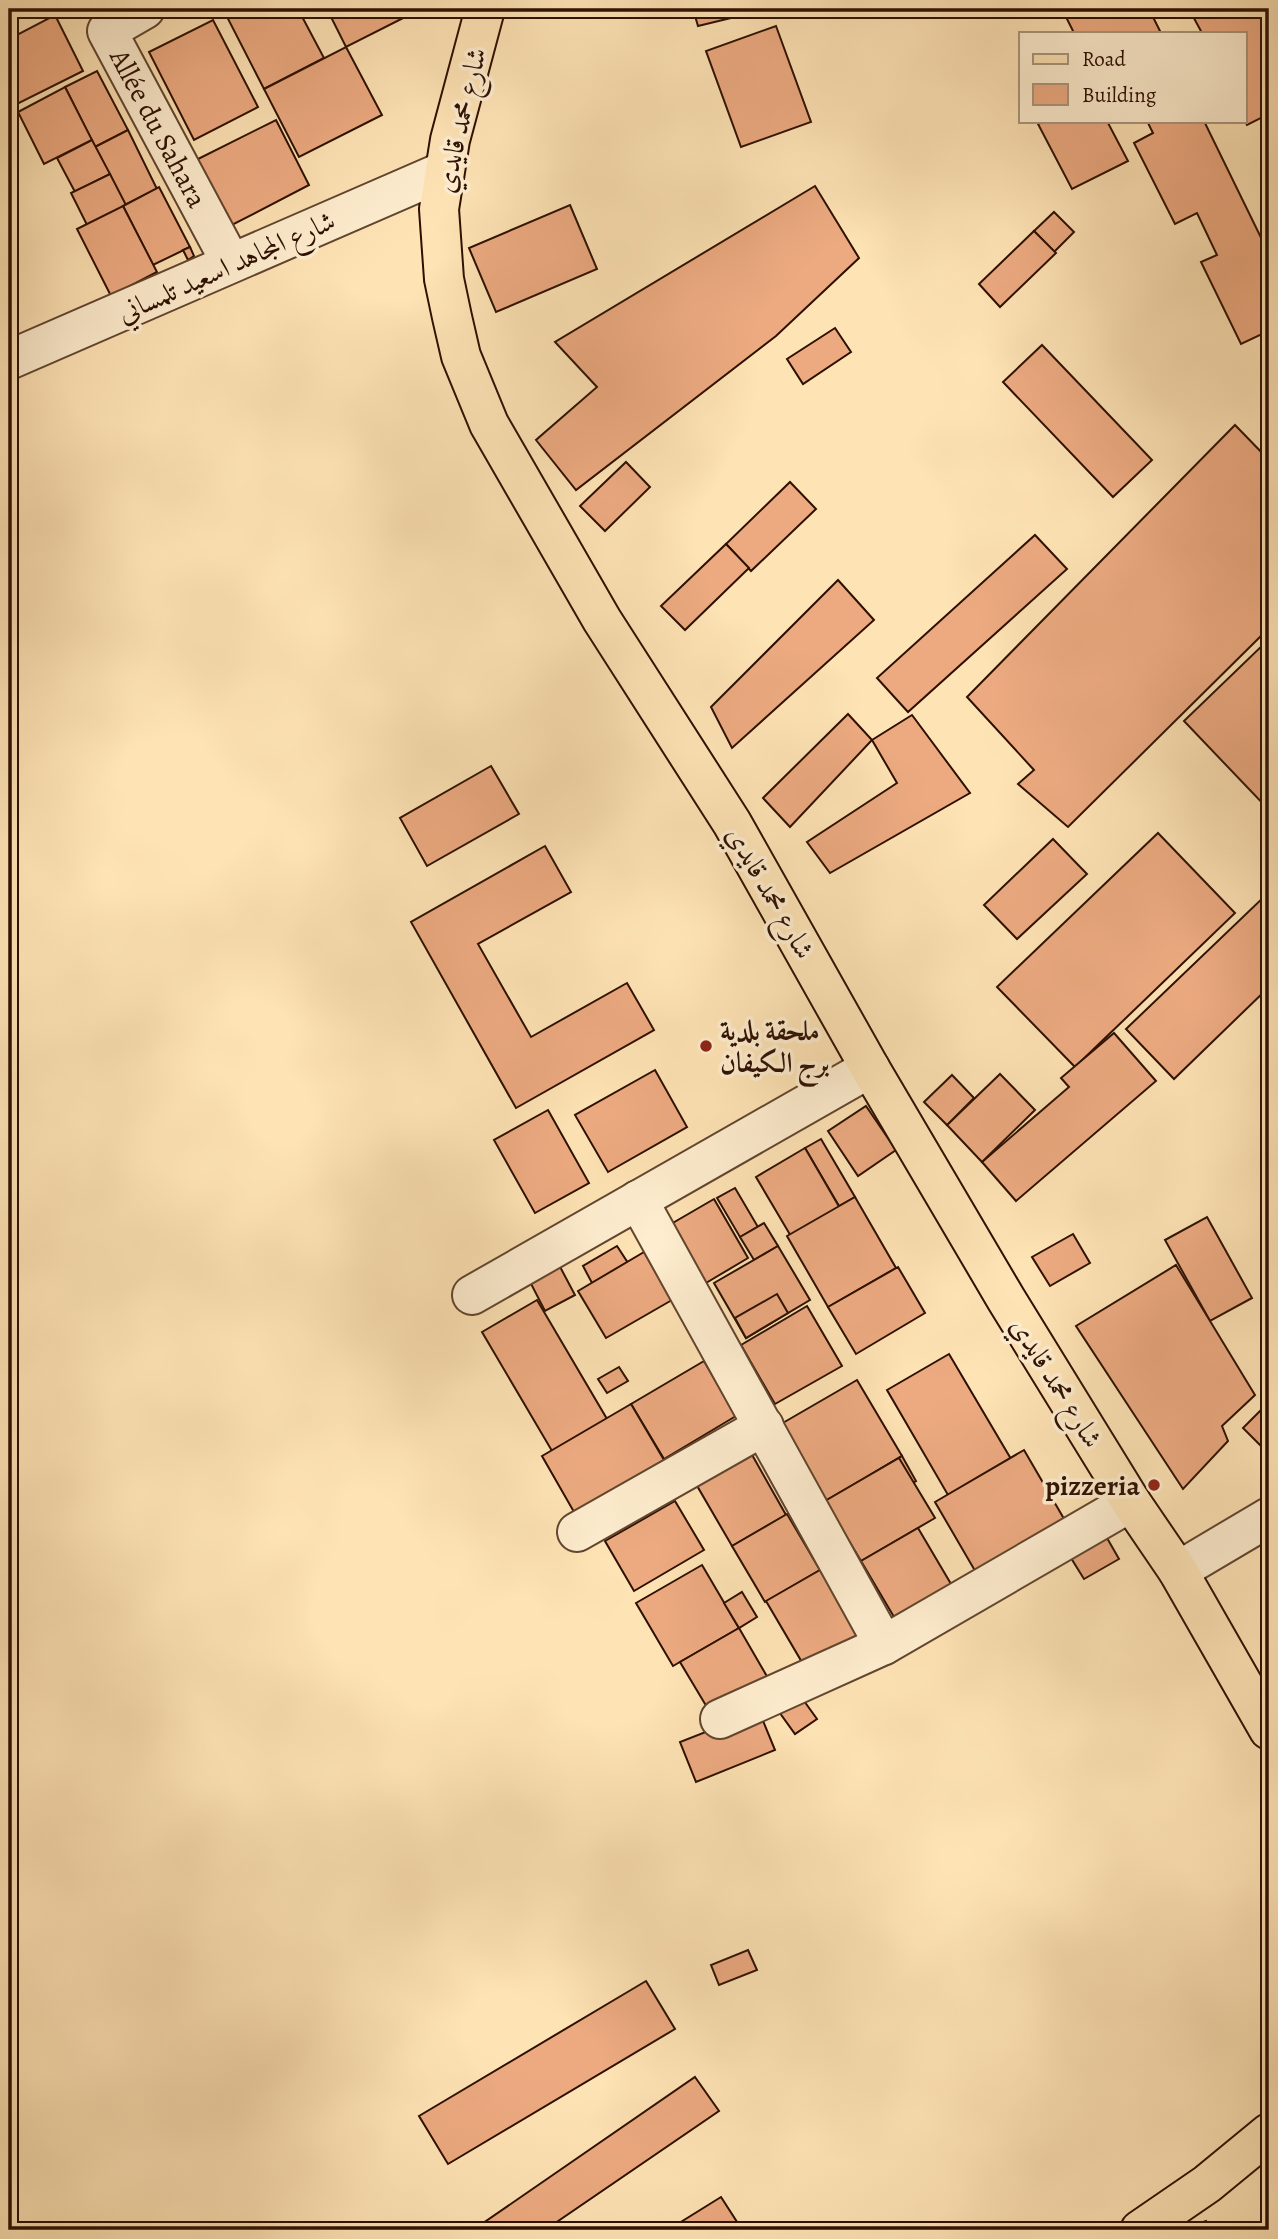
<svg xmlns="http://www.w3.org/2000/svg" width="1278" height="2239" font-family="Alegreya,Amiri,serif">
  <style>
    .building { fill: #edaa81; stroke: #2d1002; stroke-width: 2 }
    .lines { fill: none; stroke-linecap: round; stroke-linejoin: round }
    .minor-casing { stroke: #61452f; stroke-width: 42 }
    .major-casing { stroke: #2d1002; stroke-width: 42 }
    .minor { stroke: #feedcf; stroke-width: 38 }
    .major { stroke: #fee3b5; stroke-width: 38 }
    .poi-dot { fill: #8f2418; stroke: #feedcf; stroke-width: 2.5 }
    .labels { text-anchor: middle; stroke-width: 7; stroke-linejoin: round; paint-order: stroke }
    .street-label { font-size: 28px; fill: #2d1002; stroke: #feedcf }
    .poi-label { font-size: 28px; font-weight: bold; fill: #2d1002; stroke: #feedcf; text-anchor: start }
  </style>
  <rect width="100%" height="100%" fill="#fee3b5"/>
  <filter id="stains"><feTurbulence type="fractalNoise" baseFrequency=".00286" numOctaves="4"/><feColorMatrix values="0 0 0 0 .2 0 0 0 0 .09 0 0 0 0 .02 0 0 0 .5 -.17"/></filter>
  <radialGradient id="worn" r=".72"><stop offset=".6" stop-color="#630" stop-opacity="0"/><stop offset="1" stop-color="#630" stop-opacity=".3"/></radialGradient>
  <g class="building">
    <polygon points="223,9 298,9 324,58 264,89"/>
    <polygon points="327,9 421,9 346,47"/>
    <polygon points="693,9 764,9 764,10 698,26"/>
    <polygon points="1062,9 1149,9 1161,33 1074,33"/>
    <polygon points="1189,9 1269,9 1269,114 1247,125 1245,121 1245,33 1202,33"/>
    <polygon points="55,15 83,71 15,105 9,93 9,39"/>
    <polygon points="213,20 258,107 194,140 149,52"/>
    <polygon points="776,26 811,122 741,147 706,51"/>
    <polygon points="346,47 382,115 299,157 264,89"/>
    <polygon points="97,71 128,130 95,147 65,87"/>
    <polygon points="65,87 92,140 44,164 18,112"/>
    <polygon points="276,120 309,185 230,226 196,160"/>
    <polygon points="1045,121 1107,121 1128,161 1072,189 1038,124"/>
    <polygon points="1147,121 1204,121 1269,254 1269,343 1264,333 1241,344 1201,262 1217,255 1197,213 1175,224 1134,143 1153,133"/>
    <polygon points="128,130 157,189 123,206 93,148"/>
    <polygon points="92,140 110,174 75,192 57,158"/>
    <polygon points="110,174 127,207 88,227 71,193"/>
    <polygon points="815,186 859,258 776,336 576,490 536,440 597,387 555,342"/>
    <polygon points="159,187 190,247 153,265 123,206"/>
    <polygon points="570,205 597,269 496,312 469,248"/>
    <polygon points="123,206 157,272 111,296 77,229"/>
    <polygon points="1054,212 1074,232 1054,252 1034,231"/>
    <polygon points="1034,231 1056,253 1000,307 979,284"/>
    <polygon points="190,247 194,256 188,260 183,250"/>
    <polygon points="835,328 851,352 803,384 787,359"/>
    <polygon points="1042,345 1152,460 1113,497 1003,382"/>
    <polygon points="1235,425 1269,460 1269,628 1068,827 1018,784 1034,770 967,697"/>
    <polygon points="626,462 650,487 605,531 580,506"/>
    <polygon points="790,482 816,509 751,571 726,544"/>
    <polygon points="1035,535 1067,569 908,712 877,678"/>
    <polygon points="726,544 749,568 685,630 661,606"/>
    <polygon points="838,580 874,620 732,748 711,707"/>
    <polygon points="1269,639 1269,810 1184,721"/>
    <polygon points="848,714 872,740 790,827 763,798"/>
    <polygon points="912,715 970,793 830,873 807,842 897,783 872,740"/>
    <polygon points="491,766 519,814 427,866 400,818"/>
    <polygon points="1158,833 1235,913 1075,1067 997,987"/>
    <polygon points="1053,839 1087,874 1017,939 984,905"/>
    <polygon points="545,846 571,892 478,944 531,1037 627,983 654,1030 516,1108 411,922"/>
    <polygon points="1269,892 1269,987 1174,1079 1126,1029"/>
    <polygon points="1114,1033 1156,1081 1016,1201 982,1162 1069,1087 1061,1078"/>
    <polygon points="655,1070 687,1127 608,1172 575,1115"/>
    <polygon points="1000,1074 1035,1110 982,1162 947,1125"/>
    <polygon points="952,1075 974,1098 947,1125 924,1102"/>
    <polygon points="866,1106 896,1150 858,1176 828,1131"/>
    <polygon points="548,1110 589,1183 535,1213 494,1140"/>
    <polygon points="821,1139 855,1197 839,1206 805,1148"/>
    <polygon points="805,1148 841,1210 792,1238 756,1177"/>
    <polygon points="735,1188 758,1227 740,1237 717,1198"/>
    <polygon points="855,1197 896,1268 828,1307 787,1236"/>
    <polygon points="714,1199 748,1258 706,1283 671,1224"/>
    <polygon points="1207,1217 1252,1298 1210,1321 1165,1240"/>
    <polygon points="764,1223 778,1246 754,1260 740,1237"/>
    <polygon points="1073,1234 1090,1263 1050,1286 1032,1257"/>
    <polygon points="617,1246 628,1263 592,1283 583,1266"/>
    <polygon points="778,1246 810,1300 746,1338 714,1283"/>
    <polygon points="644,1252 672,1300 606,1338 578,1291"/>
    <polygon points="558,1263 575,1295 545,1311 528,1278"/>
    <polygon points="1176,1265 1255,1395 1222,1426 1228,1441 1183,1489 1076,1326"/>
    <polygon points="898,1267 925,1313 856,1354 828,1307"/>
    <polygon points="777,1294 788,1313 746,1338 735,1318"/>
    <polygon points="537,1300 607,1419 552,1451 482,1332"/>
    <polygon points="807,1306 842,1366 775,1404 741,1345"/>
    <polygon points="949,1354 1011,1459 948,1495 887,1390"/>
    <polygon points="704,1361 736,1416 664,1459 631,1404"/>
    <polygon points="619,1367 628,1381 607,1393 598,1379"/>
    <polygon points="857,1380 902,1456 825,1501 781,1424"/>
    <polygon points="1269,1402 1269,1435 1260,1445 1243,1428"/>
    <polygon points="631,1404 664,1460 574,1512 542,1456"/>
    <polygon points="1024,1450 1067,1524 978,1576 935,1502"/>
    <polygon points="751,1453 786,1515 732,1546 696,1484"/>
    <polygon points="902,1456 916,1481 884,1499 870,1475"/>
    <polygon points="899,1458 935,1518 861,1561 825,1501"/>
    <polygon points="675,1501 704,1550 634,1591 605,1541"/>
    <polygon points="787,1514 820,1570 765,1602 732,1546"/>
    <polygon points="918,1528 951,1584 894,1617 861,1561"/>
    <polygon points="1107,1538 1119,1559 1084,1579 1071,1558"/>
    <polygon points="702,1565 739,1628 673,1666 636,1603"/>
    <polygon points="820,1570 859,1637 806,1669 766,1601"/>
    <polygon points="742,1592 757,1617 739,1628 724,1603"/>
    <polygon points="739,1628 769,1680 711,1714 680,1662"/>
    <polygon points="799,1694 817,1719 795,1734 777,1709"/>
    <polygon points="759,1711 775,1750 696,1782 680,1742"/>
    <polygon points="748,1950 757,1970 719,1985 711,1965"/>
    <polygon points="646,1981 675,2029 448,2164 419,2116"/>
    <polygon points="695,2077 719,2111 545,2230 473,2230"/>
    <polygon points="721,2197 739,2225 731,2230 668,2230"/>
    <polygon points="1206,2221 1207,2230 1177,2230"/>
  </g>
  <g class="lines">
    <defs>
      <g id="minor">
        <polyline points="145,9 107,31 231,263"/>
        <polyline points="9,360 444,171"/>
        <polyline points="638,1200 884,1645 1131,1502"/>
        <polyline points="472,1295 870,1068"/>
        <polyline points="577,1532 764,1426"/>
        <polyline points="1178,1571 1269,1517"/>
        <polyline points="720,1719 884,1645"/>
      </g>
      <g id="major">
        <polyline points="485,9 450,140 439,209 444,279 452,317 461,356 489,424 602,620 732,823 870,1068 1006,1299 1131,1502 1178,1571 1269,1730"/>
        <polyline points="1140,2230 1207,2184 1269,2133"/>
      </g>
    </defs>
    <use href="#minor" class="minor-casing"/>
    <use href="#major" class="major-casing"/>
    <use href="#minor" class="minor"/>
    <use href="#major" class="major"/>
  </g>
  <g class="poi-dot">
    <circle cx="706" cy="1046" r="7"/>
    <circle cx="1154" cy="1485" r="7"/>
  </g>
  <g class="labels">
    <g class="street-label">
      <text transform="translate(460 120) rotate(-77)" y="10">شارع محمد قايدي</text>
      <text transform="translate(159 128) rotate(62)" y="10">Allée du Sahara</text>
      <text transform="translate(226 266) rotate(-24)" y="10">شارع المجاهد اسعيد تلمساني</text>
      <text transform="translate(771 892) rotate(60)" y="10">شارع محمد قايدي</text>
      <text transform="translate(1057 1382) rotate(58)" y="10">شارع محمد قايدي</text>
    </g>
    <g class="poi-label">
      <text x="720" y="1040">ملحقة بلدية<tspan x="720" dy="32">برج الكيفان</tspan></text>
      <text x="1140" y="1495" text-anchor="end">pizzeria</text>
    </g>
  </g>
  <rect width="1278" height="2239" fill="none" stroke="#fee3b5" stroke-width="35"/>
  <rect x="10" y="10" width="1257" height="2218" fill="none" stroke="#2d1002" stroke-width="3.5"/>
  <rect x="18" y="18" width="1243" height="2204" fill="none" stroke="#2d1002" stroke-width="2"/>
  <rect x="1019" y="32" width="228" height="91" fill="#feedcf" stroke="#aa957d" stroke-width="2"/>
  <rect x="1033" y="54" width="35" height="10" fill="#fee3b5" stroke="#aa957d" stroke-width="2"/>
  <text x="1082" y="66" font-size="21" fill="#2d1002">Road</text>
  <rect x="1033" y="84" width="35" height="21" fill="#edaa81" stroke="#aa957d" stroke-width="2"/>
  <text x="1082" y="102" font-size="21" fill="#2d1002">Building</text>
  <rect width="100%" height="100%" filter="url(#stains)"/>
  <rect width="100%" height="100%" fill="url(#worn)"/>
</svg>
